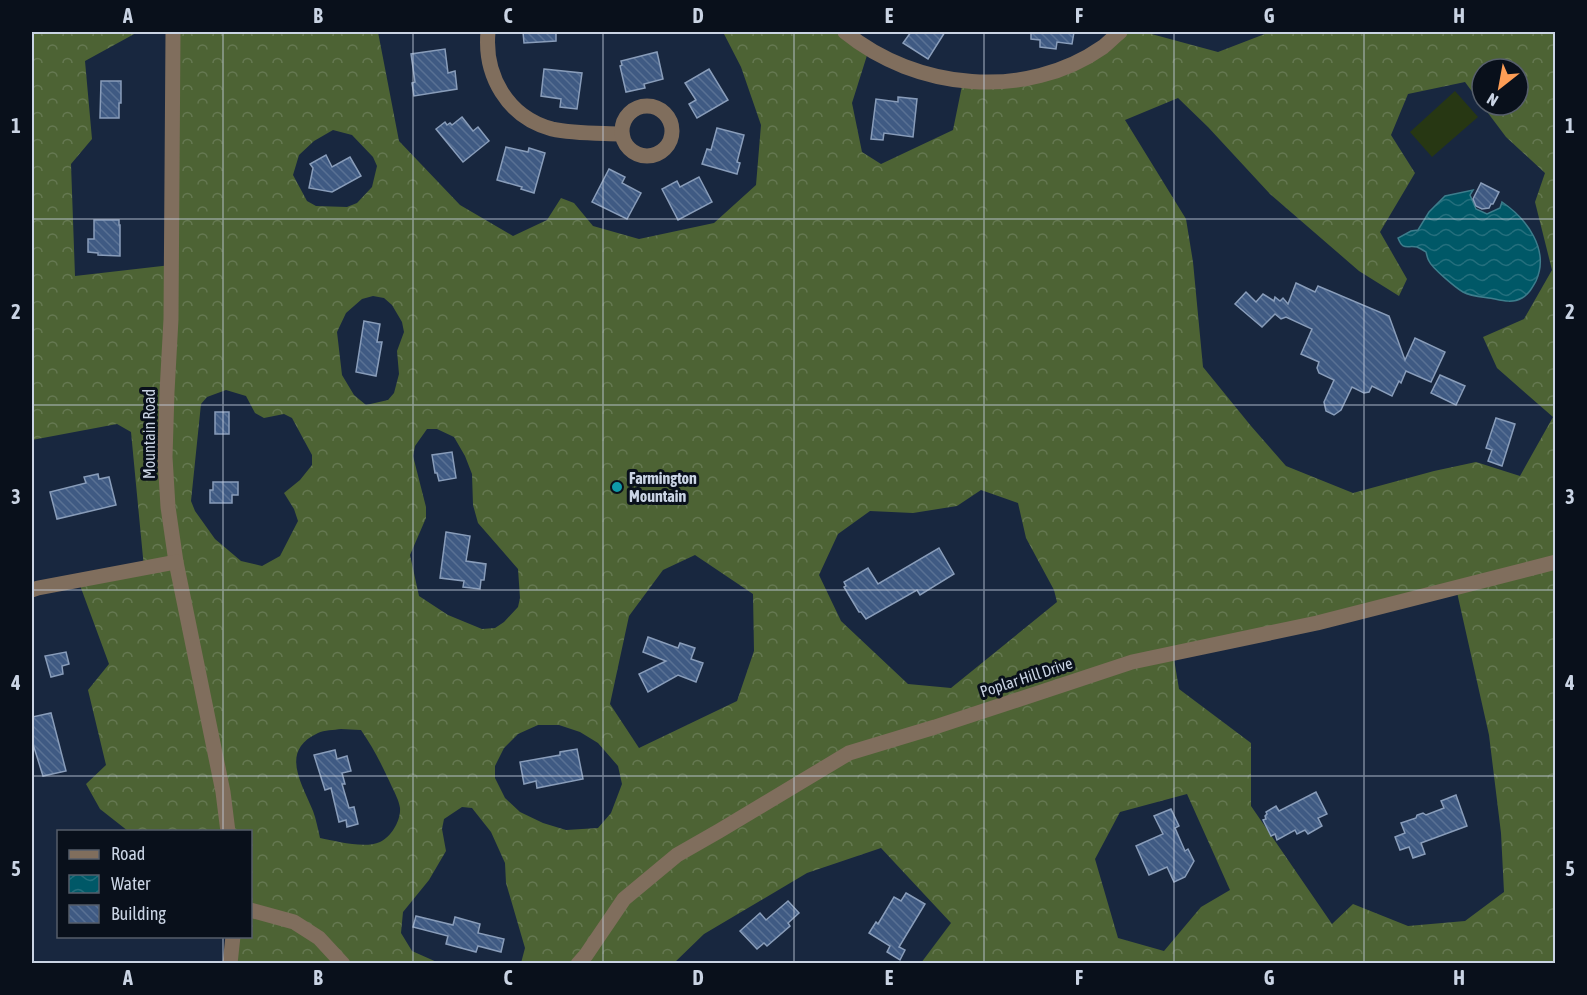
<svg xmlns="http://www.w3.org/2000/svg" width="1587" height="995" font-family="'Asap Condensed',sans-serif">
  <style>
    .forest { fill: url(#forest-crowns); fill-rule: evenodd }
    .pitch { fill: #273713 }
    .water { fill: url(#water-waves); stroke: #3d7d8c; stroke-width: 1.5 }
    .building { fill: url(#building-back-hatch); stroke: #899dba; stroke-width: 1.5 }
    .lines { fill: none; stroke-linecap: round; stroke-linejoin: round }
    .minor { stroke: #806e5d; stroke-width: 15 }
    .grid { fill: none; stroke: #cad4e4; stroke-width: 1.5; stroke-opacity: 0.55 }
    .culture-dot { fill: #0f9aa8; stroke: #09101b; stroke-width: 2 }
    .labels { text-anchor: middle; stroke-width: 6; stroke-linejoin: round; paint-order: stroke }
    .street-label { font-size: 16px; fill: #cad4e4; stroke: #09101b }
    .poi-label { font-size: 16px; font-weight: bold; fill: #cad4e4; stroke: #09101b; text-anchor: start }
    .neatline { fill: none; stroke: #cad4e4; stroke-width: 2 }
    .grid-label { font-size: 20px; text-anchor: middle; font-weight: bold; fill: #cad4e4 }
  </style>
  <defs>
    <pattern id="forest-crowns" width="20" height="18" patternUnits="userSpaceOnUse" patternTransform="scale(1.5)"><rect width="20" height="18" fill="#4d6334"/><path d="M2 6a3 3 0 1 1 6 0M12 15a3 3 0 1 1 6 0" fill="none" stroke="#657851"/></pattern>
    <pattern id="water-waves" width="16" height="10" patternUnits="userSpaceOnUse" patternTransform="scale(1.5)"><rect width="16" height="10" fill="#005867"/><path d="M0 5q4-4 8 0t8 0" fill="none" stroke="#246f7d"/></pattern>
    <pattern id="building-back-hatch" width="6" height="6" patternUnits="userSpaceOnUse" patternTransform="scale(1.5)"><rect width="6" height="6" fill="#3f5a83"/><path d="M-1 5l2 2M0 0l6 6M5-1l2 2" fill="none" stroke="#597194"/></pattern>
  </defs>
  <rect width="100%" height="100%" fill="#18273f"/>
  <path class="forest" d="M32 32 136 33 85 61 92 139 71 164 75 276 171 265 173 32H378L399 141 460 205 513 236 547 220 561 198 574 203 593 226 639 239 714 223 756 185 761 125 741 67 723 32H845L869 49 852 103 862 152 881 164 953 130 963 81 1047 73 1120 32H1144L1218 52 1270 32H1555V963H921L951 923 881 848 807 873 704 934 674 963H521L525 948 506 883 505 863 491 832 472 808 462 807 444 819 442 829 446 851 429 880 403 912 401 933 412 951 439 963H230L233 937 250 936V832L128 831 100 809 86 784 106 765 88 690 109 664 78 580 144 568 131 432 117 424 32 440ZM1482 69H1518V105H1482L1506 137 1545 173 1535 202 1552 270 1524 319 1483 337 1497 368 1553 417 1520 476 1476 462 1434 471 1353 493 1286 466 1251 426 1203 367 1193 262 1186 219 1125 120 1178 98 1208 127 1270 194 1359 271 1399 296 1407 279 1380 232 1415 173 1391 135 1408 94 1465 82 1482 105ZM333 130 352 135 373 157 377 166 372 187 357 203 347 207 316 206 307 201 293 175 299 155 314 141ZM373 296 384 298 392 305 402 322 404 332 397 351 399 374 394 393 388 400 366 405 354 395 342 375 337 332 346 313 362 299ZM226 390 246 396 255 413 264 418 284 414 292 418 312 455V465L300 480 284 493 294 509 298 521 280 556 262 566 241 561 215 539 195 511 191 501 201 404 207 397ZM427 429H437L454 437 465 456 472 474 473 505 478 523 518 569 520 598 518 607 504 622 495 628 482 629 448 615 419 596 410 555 426 518V507L413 456 415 446ZM981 490 1018 503 1026 538 1054 590 1057 602 951 688 908 684 841 621 819 575 838 534 870 511 913 513 957 506ZM695 555 753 594 754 651 737 701 639 748 610 704 629 616 663 570ZM1456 588 1489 735 1501 833 1504 892 1465 921 1408 926 1353 904 1332 924 1251 806V743L1179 689 1173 653ZM538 725H559L580 732 598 743 618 766 622 784 611 813 598 828 566 830 543 823 520 812 505 798 495 778V766L504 748 518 734ZM341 729 361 730C374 749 382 765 392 787 395 793 399 801 400 808 401 821 391 837 380 842 364 849 336 841 320 838 318 829 316 819 313 811 302 783 279 751 318 733 324 730 334 730 341 729ZM1187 794 1230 890 1201 907 1164 951 1118 938 1095 859 1120 812Z"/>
  <polygon class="pitch" points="1455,91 1478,117 1432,157 1410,132"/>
  <path class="water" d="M1473 190 1470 195 1476 209 1487 214 1500 208 1502 202C1527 219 1550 250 1536 281 1532 288 1529 294 1522 298 1513 303 1504 301 1495 299 1485 297 1472 297 1463 292 1456 288 1432 268 1429 261 1427 258 1427 255 1426 252 1425 251 1419 248 1417 247 1407 245 1403 251 1398 238L1411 231 1418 230 1429 212 1445 196Z"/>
  <g class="building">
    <polygon points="523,32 556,32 556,41 524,43"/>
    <polygon points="911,32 945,32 928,59 903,43"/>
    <polygon points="1031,32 1074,32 1072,44 1057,42 1056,49 1040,47 1040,40 1031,39"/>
    <polygon points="445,49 448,73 455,71 457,89 414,96 412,83 415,82 411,54"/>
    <polygon points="657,52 663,79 644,84 645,88 626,92 620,66 622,65 621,61"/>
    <polygon points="544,69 582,73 577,109 560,107 561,99 541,96"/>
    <polygon points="709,69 728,100 697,118 689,104 696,100 685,83"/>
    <polygon points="101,81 121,81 121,103 119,103 119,118 100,118"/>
    <polygon points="898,97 917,99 913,137 884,133 883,140 871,139 876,99 898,102"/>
    <polygon points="462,117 473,131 478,127 489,141 463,162 436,129 445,122 447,125 450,123 452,125"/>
    <polygon points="717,128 744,135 737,162 740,163 737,174 702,164 707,149 711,150"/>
    <polygon points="506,147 528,152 529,148 545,153 534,193 521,189 522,187 497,180"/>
    <polygon points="326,155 332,167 350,157 361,176 332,192 309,188 313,168 310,164"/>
    <polygon points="609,169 625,177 622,183 641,193 627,219 592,202"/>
    <polygon points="699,177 712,202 678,220 662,189 677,181 680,187"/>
    <polygon points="1481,183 1499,192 1493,204 1491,204 1489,208 1482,209 1476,206 1473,199"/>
    <polygon points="94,220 119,220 119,225 120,225 120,256 98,255 98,253 88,252 88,239 94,239"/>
    <polygon points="1296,283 1315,292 1318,286 1389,316 1405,360 1415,338 1445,352 1431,382 1406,371 1401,383 1399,381 1392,396 1372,386 1369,392 1364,393 1352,387 1341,410 1334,415 1326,411 1324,402 1334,380 1319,373 1317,368 1319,362 1301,354 1312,329 1286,317 1281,319 1275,314 1262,327 1235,304 1246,292 1256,302 1263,294 1274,301 1275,297 1280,301 1283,298 1288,304"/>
    <polygon points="364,321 380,324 377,342 382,342 376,376 356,372"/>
    <polygon points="1440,375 1465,386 1456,405 1431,393"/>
    <rect x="215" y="412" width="14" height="22"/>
    <polygon points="1496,418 1515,424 1502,466 1488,461 1492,450 1486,448"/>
    <polygon points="452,452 456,478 439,481 437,473 435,473 432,455"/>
    <polygon points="98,474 99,479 109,477 116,505 57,519 50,492 86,483 84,477"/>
    <polygon points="213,482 238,482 238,495 232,495 232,503 210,503 210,490 213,490"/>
    <polygon points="446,532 470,536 466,561 486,564 484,580 481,580 480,589 463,587 464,581 440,578"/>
    <polygon points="939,548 954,574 920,595 917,590 866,619 861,612 859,612 844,587 846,586 844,582 868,568 878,584"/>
    <polygon points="648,637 678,648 680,643 695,648 691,659 703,663 696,682 678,675 648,692 639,674 666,661 643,652"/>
    <polygon points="66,652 69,664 62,666 63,674 51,677 45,656"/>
    <polygon points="51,713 66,771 43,776 32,741 32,717"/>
    <polygon points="577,749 583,779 537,788 536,781 524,784 520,762 560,755 560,752"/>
    <polygon points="335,750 337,759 347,756 351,771 342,773 345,784 342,784 349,808 354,807 358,824 347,827 346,820 339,822 331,788 325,790 314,755"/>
    <polygon points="1316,792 1327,814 1318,818 1322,826 1308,834 1305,830 1297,834 1295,830 1277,840 1275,834 1271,836 1263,820 1266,819 1265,816 1267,814 1266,812 1276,806 1279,811"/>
    <polygon points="1456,795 1467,826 1421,843 1425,854 1413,858 1409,847 1400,850 1395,837 1405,833 1401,823 1416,818 1417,815 1423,813 1426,815 1444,808 1441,801"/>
    <polygon points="1171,809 1179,826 1175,828 1185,851 1188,849 1194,861 1185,877 1174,882 1167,867 1149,875 1136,846 1163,834 1154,816"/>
    <polygon points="906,893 925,904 899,947 905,950 900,960 887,952 890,946 869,933 876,922 878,924 894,897 901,901"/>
    <polygon points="788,901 799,913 788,923 790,926 767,946 764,943 757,949 740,931 760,913 766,920"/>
    <polygon points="416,916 453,925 455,917 480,924 478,933 504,939 501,952 478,946 476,952 446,944 448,936 413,927"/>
  </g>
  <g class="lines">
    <g class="minor">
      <polyline points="173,32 171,319 167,392 165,457 168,507 176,562 223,792 228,832"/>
      <path d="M488 32C484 75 507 117 552 129 574 134 599 133 622 134"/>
      <path d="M845 32C916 90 1026 101 1103 47 1109 42 1115 36 1120 32"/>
      <circle cx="647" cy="131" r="25"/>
      <polyline points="32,590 38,588 176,562"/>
      <polyline points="250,910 294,922 319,938 343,964"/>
      <polyline points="230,964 233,936"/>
      <polyline points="578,964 586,955 624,899 677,855 719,831 849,753 935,727 1132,662 1317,623 1556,562"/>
    </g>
  </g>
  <path class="grid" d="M223 32V832M413 32V964M603 32V964M794 32V964M984 32V964M1174 32V964M1364 32V964M32 219H1556M32 405H1556M32 590H1556M32 776H1556M223 936V964"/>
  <circle class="culture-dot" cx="617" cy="487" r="6"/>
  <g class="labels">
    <g class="street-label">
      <text transform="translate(149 434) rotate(-90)" y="6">Mountain Road</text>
      <text transform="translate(1026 677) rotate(-18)" y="6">Poplar Hill Drive</text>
    </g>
    <g class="poi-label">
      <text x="629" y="484">Farmington<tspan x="629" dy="18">Mountain</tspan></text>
    </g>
  </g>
  <rect width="1587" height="995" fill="none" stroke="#09101b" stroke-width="66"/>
  <rect x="57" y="830" width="195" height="108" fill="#09101b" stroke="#565e6b" stroke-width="1.5"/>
  <rect x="69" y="850" width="30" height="9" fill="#806e5d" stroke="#565e6b" stroke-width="1.5"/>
  <text x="111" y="860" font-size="18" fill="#cad4e4">Road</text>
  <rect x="69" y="875" width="30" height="18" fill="url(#water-waves)" stroke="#565e6b" stroke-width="1.5"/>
  <text x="111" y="890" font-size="18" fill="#cad4e4">Water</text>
  <rect x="69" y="905" width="30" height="18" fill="url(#building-back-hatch)" stroke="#565e6b" stroke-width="1.5"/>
  <text x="111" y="920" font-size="18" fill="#cad4e4">Building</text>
  <g transform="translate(1500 87) rotate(211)"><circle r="28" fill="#09101b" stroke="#565e6b" stroke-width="1.5"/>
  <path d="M0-4.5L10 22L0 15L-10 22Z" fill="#fd9d55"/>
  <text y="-9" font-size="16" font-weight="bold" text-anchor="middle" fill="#cad4e4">N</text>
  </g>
  <rect x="33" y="33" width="1521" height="929" class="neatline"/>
  <g class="grid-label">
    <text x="128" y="23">A</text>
    <text x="318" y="23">B</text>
    <text x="508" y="23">C</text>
    <text x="698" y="23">D</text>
    <text x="889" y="23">E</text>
    <text x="1079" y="23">F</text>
    <text x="1269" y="23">G</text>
    <text x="1459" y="23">H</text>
    <text x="16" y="133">1</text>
    <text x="1570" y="133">1</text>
    <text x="16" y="319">2</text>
    <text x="1570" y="319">2</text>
    <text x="16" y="504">3</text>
    <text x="1570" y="504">3</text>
    <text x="16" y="690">4</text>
    <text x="1570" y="690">4</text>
    <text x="16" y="876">5</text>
    <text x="1570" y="876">5</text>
    <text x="128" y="985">A</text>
    <text x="318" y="985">B</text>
    <text x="508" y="985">C</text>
    <text x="698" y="985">D</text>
    <text x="889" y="985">E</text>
    <text x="1079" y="985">F</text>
    <text x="1269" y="985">G</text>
    <text x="1459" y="985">H</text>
  </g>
</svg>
